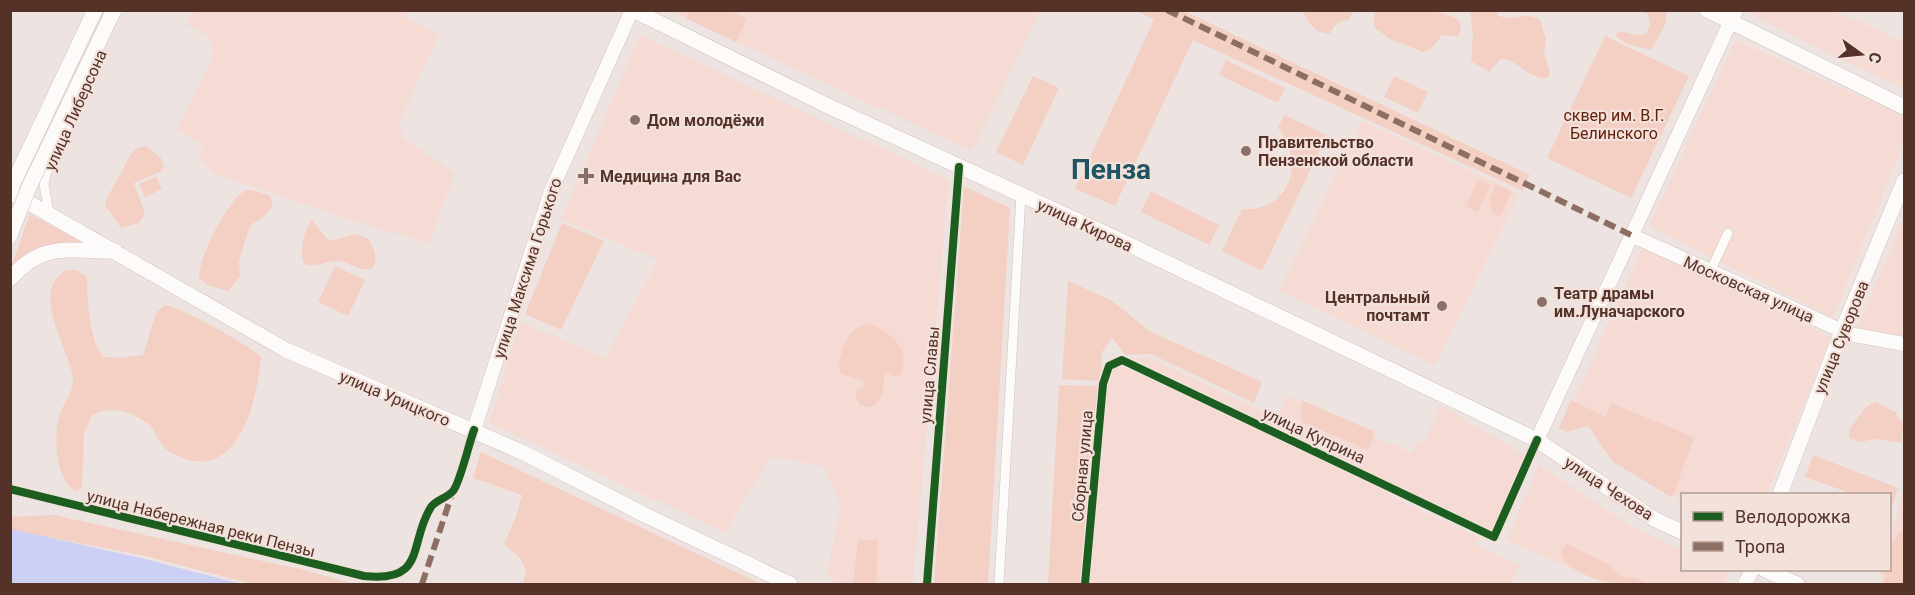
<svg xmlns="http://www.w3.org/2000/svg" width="1915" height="595" font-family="Roboto,sans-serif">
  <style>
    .built { fill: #f5dbd3 }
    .green { fill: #f4cfc4 }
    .water { fill: #cdd0f5 }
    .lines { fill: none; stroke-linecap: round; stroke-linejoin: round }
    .street-casing { stroke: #d4c0ba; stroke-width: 10 }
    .secondary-casing { stroke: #d4c0ba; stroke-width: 15 }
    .primary-casing { stroke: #d4c0ba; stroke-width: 16 }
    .street { stroke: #fcfbfa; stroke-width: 9 }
    .secondary { stroke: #fcfbfa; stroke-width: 14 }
    .primary { stroke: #fcfbfa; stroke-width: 15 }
    .primary-bridge-casing { stroke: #d4c0ba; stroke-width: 16; stroke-linecap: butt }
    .primary-bridge { stroke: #fcfbfa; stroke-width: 15 }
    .quiet { stroke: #8d6e63; stroke-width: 6; stroke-dasharray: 12 6; stroke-linecap: butt }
    .cycleway-casing { stroke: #f3e1db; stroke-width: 11 }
    .cycleway { stroke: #1b5e20; stroke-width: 8 }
    .poi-dot { fill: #8a7069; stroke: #f3e1db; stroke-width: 2 }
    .labels { text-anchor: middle; stroke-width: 4.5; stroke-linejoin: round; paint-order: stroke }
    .street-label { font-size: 16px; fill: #553228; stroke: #f3e1db }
    .park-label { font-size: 16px; fill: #62200a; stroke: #f3e1db }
    .poi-label { font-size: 16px; font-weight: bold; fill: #553228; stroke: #f3e1db; text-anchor: start }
    .town-label { font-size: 28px; font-weight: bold; fill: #1f5563; stroke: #f3e1db }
  </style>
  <rect width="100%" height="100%" fill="#ede4e1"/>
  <g class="built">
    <polygon points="193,11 407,11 404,17 439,34 398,125 405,140 455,173 429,243 352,221 213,173 198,156 203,144 176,130 213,57 210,37 186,25"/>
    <polygon points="670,11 1041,11 972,151"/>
    <polygon points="1752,11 1835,11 1900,40 1904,32 1904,89 1755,18"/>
    <polygon points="640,35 949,180 913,584 836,584 827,573 841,506 823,466 771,457 725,532 489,423 520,322 605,358 658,260 561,219"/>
    <polygon points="1735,40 1904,116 1904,142 1833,318 1649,226"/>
    <polygon points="1362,121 1519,193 1435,366 1279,290"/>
    <polygon points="1904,218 1904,336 1857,328"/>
    <polygon points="1643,246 1831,337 1767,494 1682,494 1682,506 1674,494 1694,437 1612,403 1606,417 1573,403"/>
    <polygon points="1148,357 1277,418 1287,396 1411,453 1417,440 1424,443 1440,405 1531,459 1498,538 1395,490 1392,497 1480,538 1476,545 1520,565 1511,584 1089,584 1105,382 1110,368 1130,358"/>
    <polygon points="1539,465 1631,526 1682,550 1682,570 1723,570 1730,573 1724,584 1605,584 1506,540"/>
    <polygon points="1904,487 1904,584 1881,584 1883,578 1877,570 1890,570 1890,543"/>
  </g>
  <g class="green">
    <polygon points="729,10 747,19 736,42 685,18 689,11"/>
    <polygon points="1135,10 1184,11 1530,175 1523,191 1193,40 1115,206 1075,189 1154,20"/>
    <path d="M1302 11H1354L1348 20C1338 21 1334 25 1330 34 1313 33 1310 23 1302 11Z"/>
    <path d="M1374 11C1387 10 1479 4 1458 36L1442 35 1431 49 1423 52 1390 39 1374 27Z"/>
    <path d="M1470 11H1498V15C1513 23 1525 10 1540 20L1546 39 1544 52 1550 72 1548 78C1529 80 1518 59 1501 59L1489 72 1471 61 1473 35Z"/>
    <path d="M1641 11H1666C1669 24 1657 38 1651 50L1627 44 1615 36 1619 31 1636 35 1646 34 1650 25 1648 14Z"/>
    <polygon points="1605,36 1689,76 1631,198 1547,158"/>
    <polygon points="1226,60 1285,88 1278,103 1219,75"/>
    <polygon points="1033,76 1059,88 1023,165 996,152"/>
    <polygon points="1394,76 1428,92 1418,113 1384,97"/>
    <path d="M1284 115 1327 135 1262 271 1222 251 1242 209C1290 212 1306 162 1278 128Z"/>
    <polygon points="146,146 161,158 164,168 162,171 134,183 145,214 139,223 121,228 105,205 106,200 131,154 137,148"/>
    <polygon points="156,177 162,189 145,197 139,184"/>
    <polygon points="1478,180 1490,185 1478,212 1466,206"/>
    <polygon points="1496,184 1512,192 1500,217 1493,213 1489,201"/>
    <polygon points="964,186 1010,208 988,584 934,584"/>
    <path d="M248 189 269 195 273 202C269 216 260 218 250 226L239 261 240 276 228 291 209 286 199 278C198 258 229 196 248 189Z"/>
    <polygon points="1151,191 1219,225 1209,245 1141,212"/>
    <polygon points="30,214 86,245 17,262 11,267"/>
    <path d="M312 220 329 241 356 234 367 238C374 247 379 258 372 268 360 273 351 262 339 261 326 260 316 268 304 264 299 253 304 228 312 220Z"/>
    <polygon points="562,223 604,241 561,330 525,314"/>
    <polygon points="335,266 365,280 348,316 318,302"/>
    <path d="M67 270H77L87 277C87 297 89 342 104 357L120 358 143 355 156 313 165 305C181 307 249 345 261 357 257 404 236 490 170 452 158 445 157 432 148 424 132 411 110 405 92 415L84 434 82 488 75 491C55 480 53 433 60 414 64 402 73 393 73 380 71 350 27 291 67 270Z"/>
    <polygon points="1068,281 1109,299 1151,332 1262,382 1254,403 1151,354 1126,355 1112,338 1102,352 1100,381 1062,379"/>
    <path d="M871 324C891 333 914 351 899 376H893L886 372 884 374 883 393 875 405 867 407 860 405 856 397 857 389 865 387V381L842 374 838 367C843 347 846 327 871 324Z"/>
    <polygon points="1059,385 1100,386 1081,584 1048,584"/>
    <polygon points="1301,400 1375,432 1368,450 1302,422"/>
    <polygon points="1571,400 1606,417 1611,403 1694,437 1674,494 1671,497 1613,462 1588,426 1566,432 1559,428"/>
    <path d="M1876 402 1895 412 1904 425 1901 443 1876 439 1859 442 1849 438 1850 427C1861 419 1861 406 1876 402Z"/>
    <polygon points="481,452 761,584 523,584 526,570 519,557 504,544 516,517 522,495 473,478"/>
    <polygon points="1813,455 1898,488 1891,509 1890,494 1853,494 1805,477"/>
    <polygon points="54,515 304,570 354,584 253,584 141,555 11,530 10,517"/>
    <polygon points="1904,531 1903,584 1884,584 1886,576 1880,570 1890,570 1890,550 1899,532"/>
    <polygon points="858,540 878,541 876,584 853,584"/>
    <path d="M1567 544 1606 563 1622 577 1635 578 1649 584C1619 585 1581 582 1561 556L1562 549Z"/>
  </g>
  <polygon class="water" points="11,529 141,558 241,584 11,584"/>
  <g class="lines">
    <defs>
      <g id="street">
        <polyline points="49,213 44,184 46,174 84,89"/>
        <polyline points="1710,272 1728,233"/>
        <path d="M10 489 364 576C427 583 408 544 431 507 436 500 447 498 453 491 460 483 469 443 474 430"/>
        <polyline points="927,584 959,167"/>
        <polyline points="999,584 1021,195"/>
        <polyline points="1085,584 1103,384 1109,366 1122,360 1494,537 1537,440"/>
      </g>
      <g id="secondary">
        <polyline points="1631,235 1849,334 1904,344"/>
        <polyline points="474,430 551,191 632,10"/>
        <polyline points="1537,440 1736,10"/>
        <polyline points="1745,584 1752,570"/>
      </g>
      <g id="primary">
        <polyline points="633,10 828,106 1111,236 1537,440 1654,519 1682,532"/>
        <polyline points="1707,10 1904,107"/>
        <polyline points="10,190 95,10"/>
        <polyline points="10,192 286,350 524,453 647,516 790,584"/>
        <path d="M10 279C43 240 71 252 115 251"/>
        <polyline points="1780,494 1842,331 1904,181"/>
        <polyline points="1765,570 1797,584"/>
      </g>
    </defs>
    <use href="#street" class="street-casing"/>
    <use href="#secondary" class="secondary-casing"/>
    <use href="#primary" class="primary-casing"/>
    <use href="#street" class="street"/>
    <use href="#secondary" class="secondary"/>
    <use href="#primary" class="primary"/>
    <defs>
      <polyline id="primary-bridge" points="10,235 29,187 114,10"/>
    </defs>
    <use href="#primary-bridge" class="primary-bridge-casing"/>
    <use href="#primary-bridge" class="primary-bridge"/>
    <g class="quiet">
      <polyline points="1167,10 1631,235"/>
      <polyline points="422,584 452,494"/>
    </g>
    <defs>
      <g id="cycleway">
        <path d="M10 489 364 576C427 583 408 544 431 507 436 500 447 498 453 491 460 483 469 443 474 430"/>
        <polyline points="927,584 959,167"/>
        <polyline points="1085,584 1103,384 1109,366 1122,360 1494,537 1537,440"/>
      </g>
    </defs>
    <use href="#cycleway" class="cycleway-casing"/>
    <use href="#cycleway" class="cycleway"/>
  </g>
  <g class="poi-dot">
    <circle cx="635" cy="120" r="6"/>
    <circle cx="1246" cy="151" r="6"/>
    <path d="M583 167h6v6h6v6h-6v6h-6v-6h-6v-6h6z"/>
    <circle cx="1542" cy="302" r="6"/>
    <circle cx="1442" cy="306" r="6"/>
  </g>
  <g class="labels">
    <g class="street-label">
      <text transform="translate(75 110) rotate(-66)" y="6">улица Либерсона</text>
      <text transform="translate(1085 225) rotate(25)" y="6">улица Кирова</text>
      <text transform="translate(527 268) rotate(-72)" y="6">улица Максима Горького</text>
      <text transform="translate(1749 289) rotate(24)" y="6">Московская улица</text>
      <text transform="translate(1841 337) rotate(-68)" y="6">улица Суворова</text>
      <text transform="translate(929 375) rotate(-85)" y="6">улица Славы</text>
      <text transform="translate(395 398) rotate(23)" y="6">улица Урицкого</text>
      <text transform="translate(1314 435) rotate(25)" y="6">улица Куприна</text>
      <text transform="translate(1082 466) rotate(-85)" y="6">Сборная улица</text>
      <text transform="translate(1609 488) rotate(33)" y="6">улица Чехова</text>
      <text transform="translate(201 523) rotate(14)" y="6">улица Набережная реки Пензы</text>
    </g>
    <g class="park-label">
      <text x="1614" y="121">сквер им. В.Г.<tspan x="1614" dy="18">Белинского</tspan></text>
    </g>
    <g class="poi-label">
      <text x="647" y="126">Дом молодёжи</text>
      <text x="1258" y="148">Правительство<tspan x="1258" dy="18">Пензенской области</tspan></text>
      <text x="600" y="182">Медицина для Вас</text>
      <text x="1554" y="299">Театр драмы<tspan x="1554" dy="18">им.Луначарского</tspan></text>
      <text x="1430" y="303" text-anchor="end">Центральный<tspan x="1430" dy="18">почтамт</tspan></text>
    </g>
    <g class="town-label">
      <text x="1111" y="179">Пенза</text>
    </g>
  </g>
  <rect width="1915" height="595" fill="none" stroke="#553228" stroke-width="24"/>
  <rect x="1681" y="493" width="210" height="78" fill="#f3e1db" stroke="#b49b93" stroke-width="1.5"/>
  <rect x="1693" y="512" width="30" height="9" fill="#1b5e20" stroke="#b49b93" stroke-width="1.5"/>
  <text x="1735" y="523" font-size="18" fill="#553228">Велодорожка</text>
  <rect x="1693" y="542" width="30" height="9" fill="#8d6e63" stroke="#b49b93" stroke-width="1.5"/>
  <text x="1735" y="553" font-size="18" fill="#553228">Тропа</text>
  <g transform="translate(1861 54) rotate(105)" stroke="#f3e1db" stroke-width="4.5" paint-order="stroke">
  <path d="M0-4.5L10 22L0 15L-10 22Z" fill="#553228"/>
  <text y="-9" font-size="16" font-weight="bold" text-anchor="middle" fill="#553228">С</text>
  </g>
</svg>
